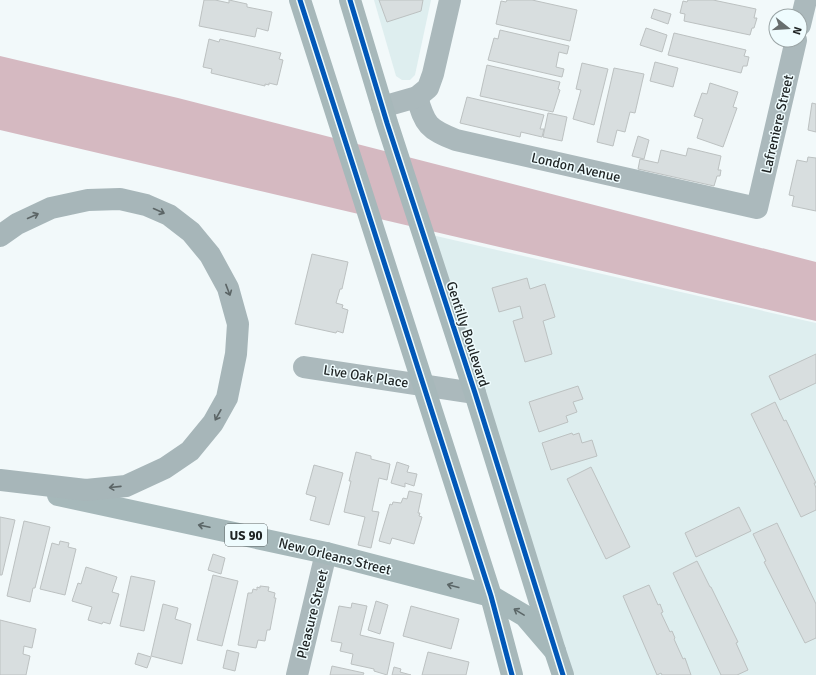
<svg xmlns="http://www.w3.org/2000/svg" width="816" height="675" font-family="Signika,sans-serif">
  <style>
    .built { fill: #deeeef }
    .water { fill: #d5b9c1 }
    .building { fill: #d8dedf; stroke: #bcc1c1 }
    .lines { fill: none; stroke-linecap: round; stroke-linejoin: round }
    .street { stroke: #abb9bc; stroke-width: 22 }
    .secondary { stroke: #a7b8ba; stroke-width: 22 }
    .primary { stroke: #a6b8ba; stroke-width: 22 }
    .highway { stroke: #a7b6b9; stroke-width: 22 }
    .cycleway-casing { stroke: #effcfe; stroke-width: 8 }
    .cycleway { stroke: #0057b8; stroke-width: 5 }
    .oneway { stroke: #5c6566 }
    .oneway2 { stroke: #5b6667 }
    .labels { text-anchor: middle; stroke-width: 3; stroke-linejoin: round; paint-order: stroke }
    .shield { fill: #effcfe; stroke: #5d6465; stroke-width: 1 }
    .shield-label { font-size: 13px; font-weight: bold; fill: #1e2323 }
    .street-label { font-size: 14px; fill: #1e2323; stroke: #effcfe }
  </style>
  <rect width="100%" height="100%" fill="#f2f9fa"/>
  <g class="built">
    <polygon points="374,0 431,0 415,75 410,80 402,80 396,76"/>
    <polygon points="423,233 816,323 816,675 563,675"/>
  </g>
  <polygon class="water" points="0,56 178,98 816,262 816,321 0,130"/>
  <g class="building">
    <polygon points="204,0 215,0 229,3 229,0 247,4 247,7 272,12 268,31 257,28 255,37 199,26"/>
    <polygon points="379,0 423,0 421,11 387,22"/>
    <polygon points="507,0 532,0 577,10 570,41 496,24 501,1 506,2"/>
    <polygon points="688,0 713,0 756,9 754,18 757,18 754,28 752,28 750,35 684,21 685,14 680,13 683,1 687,2"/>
    <polygon points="654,9 671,14 668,24 651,18"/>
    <polygon points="646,28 667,35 662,52 640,45"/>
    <polygon points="500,30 569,46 567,54 559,52 556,67 564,69 562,77 488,60 494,38 498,39"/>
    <polygon points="674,33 746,50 744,56 749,57 747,66 743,66 741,73 668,55"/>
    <polygon points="209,39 219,42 220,39 281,53 279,59 283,60 277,85 269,83 269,85 265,84 265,86 211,73 212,69 203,67"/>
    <polygon points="655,62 678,68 673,87 650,81"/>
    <polygon points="582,63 608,69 594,125 573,119 581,90 576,89"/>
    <polygon points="487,65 560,82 558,89 560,90 553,112 480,96"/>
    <polygon points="614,68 644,74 635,113 630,112 625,132 617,130 613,146 597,142"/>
    <polygon points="710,83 738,92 733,107 737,108 723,147 697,138 703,119 694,116 702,93 707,94"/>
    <polygon points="467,97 544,115 540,129 544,129 542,137 521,132 520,137 460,123"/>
    <polygon points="812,103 816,104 816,132 808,130"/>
    <polygon points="548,113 567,117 562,141 543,137"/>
    <polygon points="638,136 649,140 644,159 632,156"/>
    <polygon points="688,148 721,156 718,170 721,170 720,176 717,176 714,186 638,169 640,159 658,163 661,150 686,156"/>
    <polygon points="808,157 816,158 816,211 792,206 794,196 789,195 797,160 807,162"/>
    <polygon points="312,254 348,262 342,289 340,289 336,303 343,305 342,308 348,310 343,333 337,331 336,333 295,324"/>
    <polygon points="527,278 530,289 545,284 555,317 543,321 552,354 525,362 513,321 523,318 520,306 499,312 492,288"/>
    <polygon points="816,354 816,383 780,400 769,376"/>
    <polygon points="578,386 583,399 573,402 577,412 566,416 568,422 539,432 529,402"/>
    <polygon points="775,402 784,421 786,420 816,483 814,483 816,488 816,510 801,517 751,414"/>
    <polygon points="572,433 573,435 579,433 582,443 592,440 597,456 551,470 542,443"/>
    <polygon points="356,452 371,456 371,459 390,464 387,480 379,478 372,511 379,512 371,548 358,545 365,517 344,512 351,481 349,481"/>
    <polygon points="397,462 409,466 407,472 417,474 414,486 405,483 405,487 391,483"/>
    <polygon points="314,465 343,473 329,525 310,520 316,497 306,494"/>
    <polygon points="591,467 630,547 606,559 567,479"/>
    <polygon points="409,491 422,494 418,513 420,513 419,516 422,517 414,544 392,538 390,544 379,541 390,504 392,505 393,502 401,503 403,498 407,499"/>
    <polygon points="739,507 751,531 696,557 685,533"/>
    <polygon points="0,517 15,520 2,575 0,575"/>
    <polygon points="24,521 50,527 35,588 33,588 30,602 7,596"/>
    <polygon points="777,523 816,604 816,638 805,643 764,562 766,561 753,534"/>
    <polygon points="60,541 69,543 68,547 76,549 65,595 40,589 52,543 59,545"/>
    <polygon points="213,554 225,558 221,574 208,570"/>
    <polygon points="697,561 710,587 711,587 738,642 736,643 748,670 737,675 721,675 673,573"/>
    <polygon points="86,567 117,577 112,592 119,594 110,624 103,622 102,624 88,620 92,607 72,601 78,583 81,584"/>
    <polygon points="213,575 238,581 222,646 197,640"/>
    <polygon points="131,576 155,581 144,631 120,626"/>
    <polygon points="649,585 658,605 660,604 663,612 661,613 670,632 672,631 675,638 674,639 683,659 685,658 691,675 662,675 661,673 657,675 623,596"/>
    <polygon points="260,586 269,587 268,591 275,593 274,598 276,598 270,630 267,630 265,641 258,640 256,648 238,645 248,593 252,593 253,589 257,590 257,587 260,588"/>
    <polygon points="376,601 388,605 380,634 368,630"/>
    <polygon points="352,603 367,606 360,635 394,643 387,675 374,671 374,669 351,664 353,654 340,651 342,643 331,641 339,606 351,608"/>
    <polygon points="163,604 178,608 175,619 191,624 182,664 151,656"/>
    <polygon points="411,606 459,619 451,649 403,636"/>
    <polygon points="0,620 36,629 32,648 24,646 23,654 30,656 26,675 0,675"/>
    <polygon points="227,650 239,653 235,671 223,668"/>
    <polygon points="428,652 469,662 466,675 422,675"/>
    <polygon points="138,653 151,657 147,668 135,664"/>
    <polygon points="332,666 364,673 363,675 330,675"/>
    <polygon points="394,667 401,669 400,672 411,675 392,675"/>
  </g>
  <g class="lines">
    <g class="street">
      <polyline points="800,25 806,0"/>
      <path d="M417 97C425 125 428 129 456 140L757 208 796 40"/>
      <polyline points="382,107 417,97 428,88 433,74 450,0"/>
      <polyline points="304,367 475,393"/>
      <polyline points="297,675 326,553"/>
    </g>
    <g class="secondary">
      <polyline points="300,0 491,596 512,675"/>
      <polyline points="350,0 387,123 475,393 555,651"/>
    </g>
    <polyline class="primary" points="58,495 326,553 491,596 525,616 555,651 563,675"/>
    <polyline class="highway" points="0,236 17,224 51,208 88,200 120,199 146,205 169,215 191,232 210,255 228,288 238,324 236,354 227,398 213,423 190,451 165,468 126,486 86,490 0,480"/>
    <defs>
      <g id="cycleway">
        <polyline points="300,0 491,596 512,675"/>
        <polyline points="350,0 387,123 475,393 563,675"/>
      </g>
    </defs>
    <use href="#cycleway" class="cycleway-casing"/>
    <use href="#cycleway" class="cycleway"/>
  </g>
  <defs><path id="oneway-shaft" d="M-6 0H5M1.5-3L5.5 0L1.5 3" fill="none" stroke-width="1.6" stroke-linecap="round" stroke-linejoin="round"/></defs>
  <g class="oneway">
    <use href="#oneway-shaft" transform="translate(159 211) rotate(24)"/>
    <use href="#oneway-shaft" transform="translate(33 216) rotate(-24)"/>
    <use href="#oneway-shaft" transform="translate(228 290) rotate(69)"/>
    <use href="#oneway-shaft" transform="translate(218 415) rotate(119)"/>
    <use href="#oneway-shaft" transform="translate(115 487) rotate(174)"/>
  </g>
  <g class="oneway2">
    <use href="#oneway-shaft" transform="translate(204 526) rotate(-168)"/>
    <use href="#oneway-shaft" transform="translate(453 586) rotate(-165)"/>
    <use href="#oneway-shaft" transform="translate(519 612) rotate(-149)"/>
  </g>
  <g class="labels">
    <rect class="shield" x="225" y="524" width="42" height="22" rx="3"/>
    <g class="shield-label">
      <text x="246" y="540">US 90</text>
    </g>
    <g class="street-label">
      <text transform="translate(777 124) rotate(-77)" y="5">Lafreniere Street</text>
      <text transform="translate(576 167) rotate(13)" y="5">London Avenue</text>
      <text transform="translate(468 334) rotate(72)" y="5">Gentilly Boulevard</text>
      <text transform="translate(366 376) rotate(9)" y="5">Live Oak Place</text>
      <text transform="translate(335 556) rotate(14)" y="5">New Orleans Street</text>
      <text transform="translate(312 614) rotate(-76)" y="5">Pleasure Street</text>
    </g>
  </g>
  <g transform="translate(788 28) rotate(107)"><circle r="19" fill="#effcfe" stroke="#9ba5a6"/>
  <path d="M0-3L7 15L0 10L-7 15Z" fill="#686e6e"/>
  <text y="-6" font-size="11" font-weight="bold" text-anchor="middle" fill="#1e2323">N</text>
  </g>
</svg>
